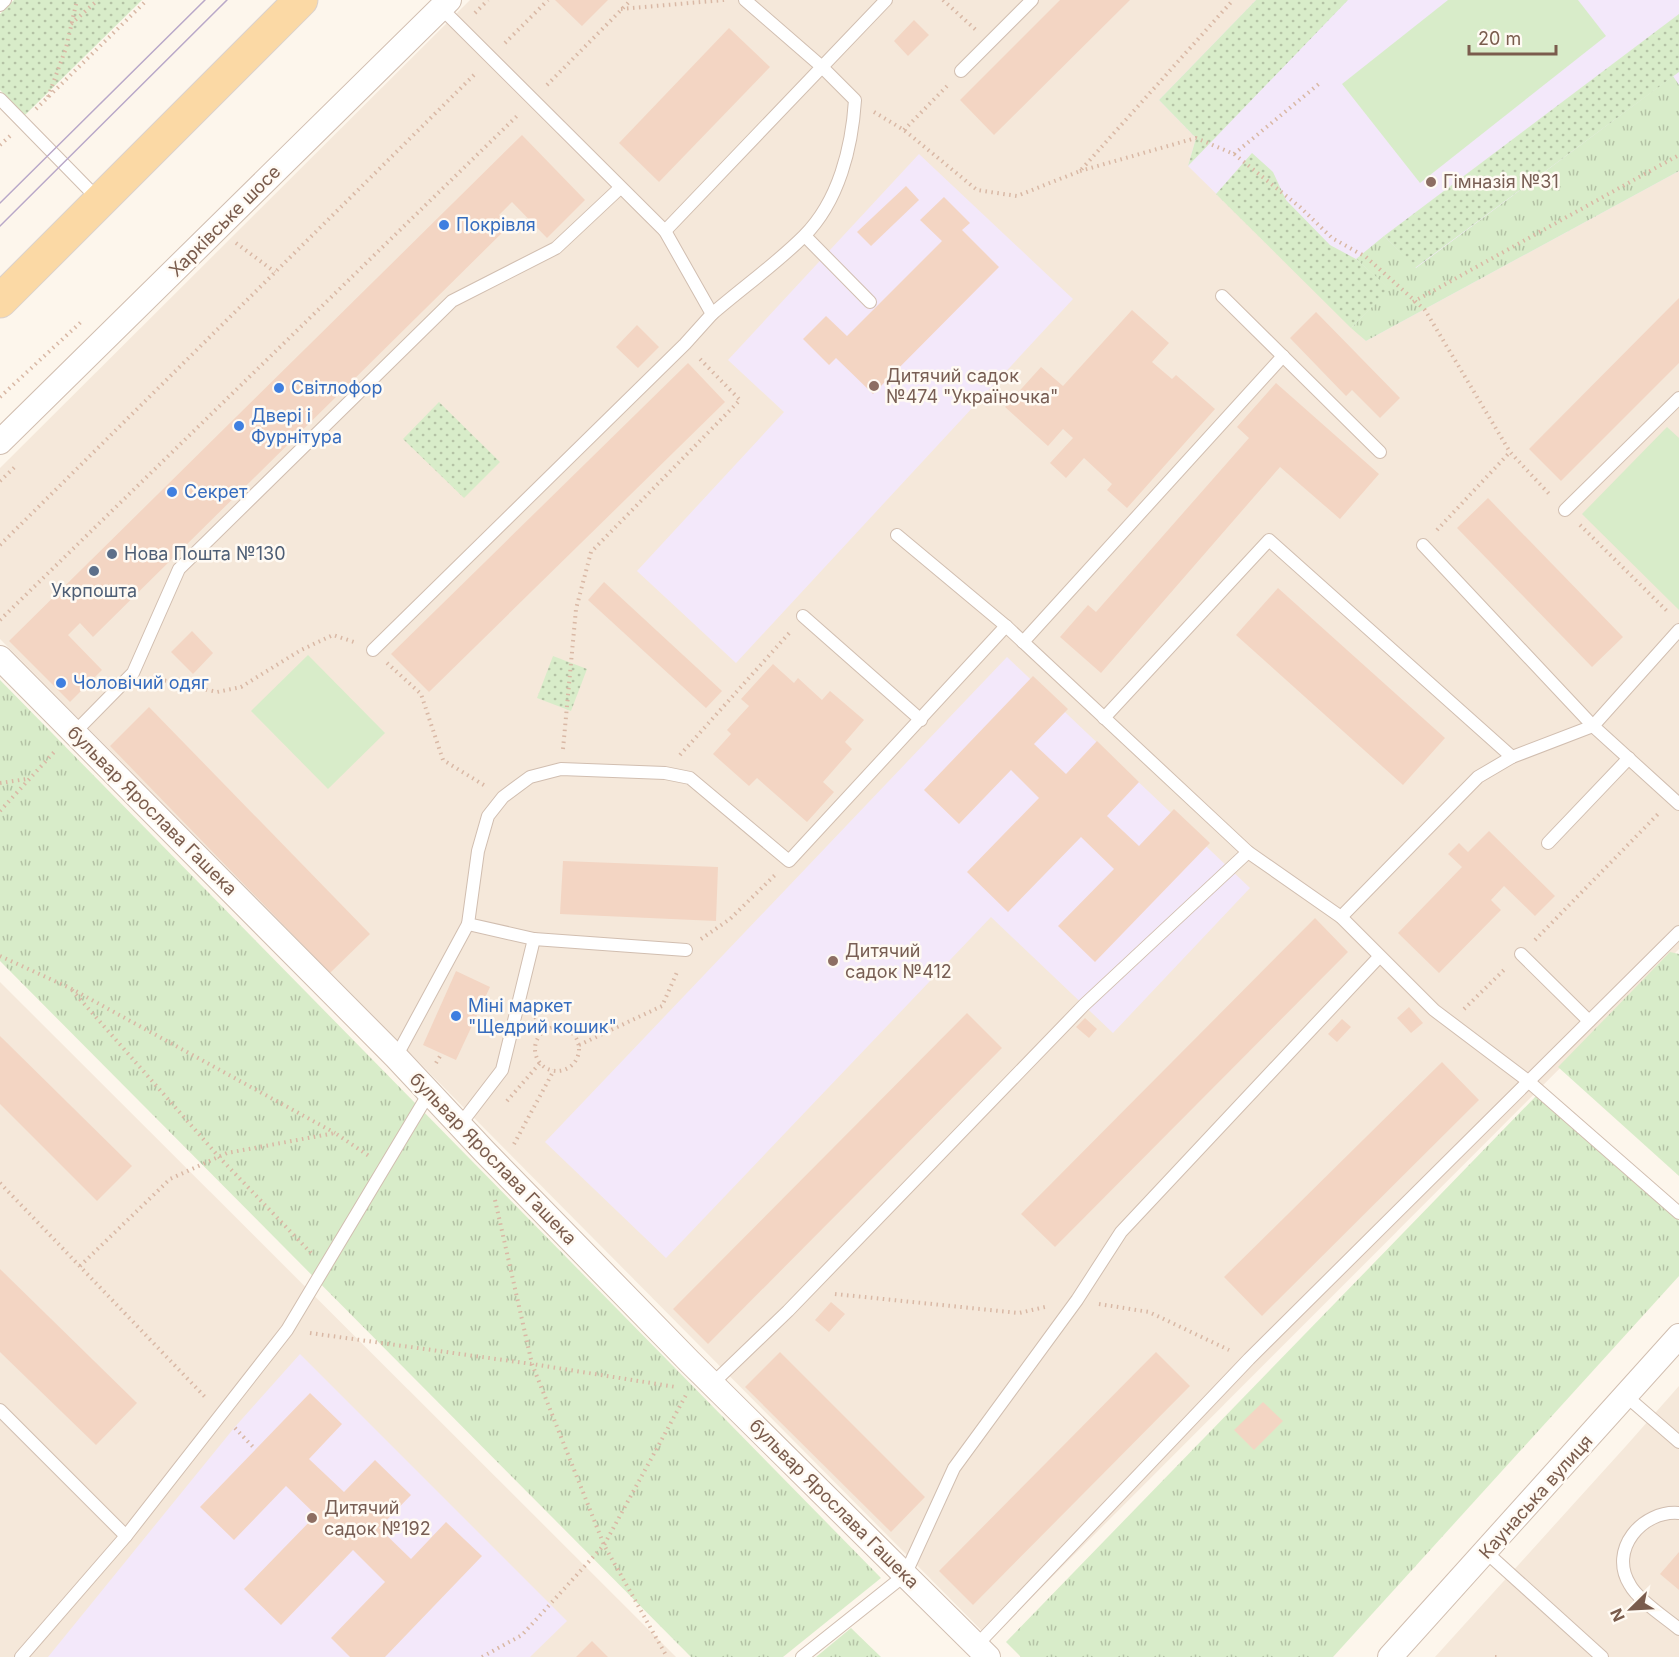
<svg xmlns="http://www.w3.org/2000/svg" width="1679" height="1657" font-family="Inter,sans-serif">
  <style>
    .residential { fill: #f5e8da }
    .education { fill: #f3e8fa }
    .grass { fill: url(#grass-tufts) }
    .park { fill: url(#park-dots) }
    .pitch { fill: #d8ecc9 }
    .building { fill: #f3d5c3 }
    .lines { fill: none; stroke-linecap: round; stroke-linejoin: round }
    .service-casing { stroke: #d1beb0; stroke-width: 14 }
    .minor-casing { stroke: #d1beb0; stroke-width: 26 }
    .primary-casing { stroke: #dad1cd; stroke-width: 35 }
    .path { stroke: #d9b8a5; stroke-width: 4; stroke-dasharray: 1.5 4.5; stroke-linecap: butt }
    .service { stroke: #fff; stroke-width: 12 }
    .minor { stroke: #fff; stroke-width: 24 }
    .primary { stroke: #fbd9a5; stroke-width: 33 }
    .tram { stroke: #b9a8c9; stroke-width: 1.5 }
    .education-dot { fill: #8d6e63; stroke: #fffaf3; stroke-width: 2 }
    .shop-dot { fill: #3f7fe0; stroke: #fffaf3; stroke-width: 2 }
    .service-dot { fill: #5c6f8a; stroke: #fffaf3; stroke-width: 2 }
    .labels { text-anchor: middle; stroke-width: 5; stroke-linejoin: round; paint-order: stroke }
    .education-label { font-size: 18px; fill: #785e54; stroke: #fffaf3; text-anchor: start }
    .street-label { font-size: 18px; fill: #7a5c4d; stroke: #fffaf3 }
    .shop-label { font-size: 18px; fill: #366cbe; stroke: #fffaf3; text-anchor: start }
    .service-label { font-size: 18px; fill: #4e5e75; stroke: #fffaf3; text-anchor: start }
  </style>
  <defs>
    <pattern id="grass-tufts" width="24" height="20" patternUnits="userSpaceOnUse" patternTransform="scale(1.5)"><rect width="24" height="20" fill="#d8ecc9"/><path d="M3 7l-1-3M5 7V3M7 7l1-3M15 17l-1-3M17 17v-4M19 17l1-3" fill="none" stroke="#b4c2a5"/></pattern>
    <pattern id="park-dots" width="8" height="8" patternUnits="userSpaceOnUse" patternTransform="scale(1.5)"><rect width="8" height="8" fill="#d8ecc9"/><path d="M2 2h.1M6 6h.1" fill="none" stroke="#b4c2a5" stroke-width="1.8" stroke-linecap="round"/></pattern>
  </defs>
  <rect width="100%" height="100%" fill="#fdf6ec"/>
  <g class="residential">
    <polygon points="470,0 1679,0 1679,949 990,1639 0,639 0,468"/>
    <polygon points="0,982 676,1657 0,1657"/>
    <polygon points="1679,1386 1679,1657 1435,1657 1626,1446"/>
  </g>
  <g class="education">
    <polygon points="1256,0 1679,0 1679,171 1366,341 1188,166 1196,138 1159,100"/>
    <polygon points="919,154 1073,299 736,663 637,571 784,412 728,360"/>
    <polygon points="1007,657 1250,888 1113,1033 991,917 666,1258 545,1142"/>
    <polygon points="300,1354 567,1621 530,1657 48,1657 234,1428"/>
  </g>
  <g class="grass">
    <polygon points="1673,76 1679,85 1679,171 1366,341 1351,328 1389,289 1356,259 1384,236 1416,268"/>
    <polygon points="0,680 881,1578 783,1657 691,1657 0,961"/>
    <polygon points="1670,952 1679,954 1679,1176 1558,1067"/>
    <polygon points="1538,1094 1679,1221 1679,1276 1333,1657 1021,1657 1006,1642"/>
    <polygon points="851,1628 881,1657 816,1657"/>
  </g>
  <g class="park">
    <polygon points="14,0 142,0 25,115 0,90 0,14"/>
    <polygon points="1256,0 1348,0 1188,166 1196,138 1159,100"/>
    <polygon points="1679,14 1679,72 1415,268 1384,236"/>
    <polygon points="1252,153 1273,172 1286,200 1330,245 1356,259 1390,289 1351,328 1216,194"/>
    <polygon points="439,402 500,462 464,498 403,439"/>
    <polygon points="553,656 587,669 571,711 537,698"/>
  </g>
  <g class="pitch">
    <polygon points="1448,0 1578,0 1606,36 1420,183 1342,84"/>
    <polygon points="1667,427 1679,438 1679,610 1582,514"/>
    <polygon points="308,655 385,733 328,789 251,711"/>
  </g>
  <g class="building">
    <polygon points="555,0 608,0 582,26"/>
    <polygon points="1060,0 1130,0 994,135 960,100"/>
    <polygon points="914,20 929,35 908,56 894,41"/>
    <polygon points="729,28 770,67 659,182 619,143"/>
    <polygon points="522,135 585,200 547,238 512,202 499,215 509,226 93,637 80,623 68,635 102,670 70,702 9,641"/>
    <polygon points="906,186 919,200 871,246 857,232"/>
    <polygon points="944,197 970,223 962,230 999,267 873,394 836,358 829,365 803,339 826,316 847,336 942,241 920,220"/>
    <polygon points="1679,298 1679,363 1561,481 1529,449"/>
    <polygon points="1132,310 1169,343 1152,362 1172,379 1176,375 1215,409 1127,508 1107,490 1112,484 1084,458 1066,478 1050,463 1073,438 1063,429 1048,446 1005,407 1041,367 1063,386"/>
    <polygon points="1316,312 1400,398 1380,418 1352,390 1346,396 1290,338"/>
    <polygon points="637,325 659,347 638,368 616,347"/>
    <polygon points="688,363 725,402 429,692 391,654"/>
    <polygon points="1276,383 1379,474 1340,519 1280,467 1101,673 1060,637 1088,605 1096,612 1249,438 1237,427"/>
    <polygon points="1488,498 1623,637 1592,667 1457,528"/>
    <polygon points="604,582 722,691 706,708 588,600"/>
    <polygon points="1278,588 1445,738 1403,785 1236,635"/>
    <polygon points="192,631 213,653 193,674 171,652"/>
    <polygon points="773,664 794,683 798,678 822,700 830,691 864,720 845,742 852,749 823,782 834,792 807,822 757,778 749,786 713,754 731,734 727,730 749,706 741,699"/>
    <polygon points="1033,676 1068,709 1034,744 1066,774 1097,741 1139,782 1107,816 1139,846 1174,809 1210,843 1095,962 1058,926 1114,869 1081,837 1008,912 967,872 1039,798 1011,770 959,824 924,790"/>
    <polygon points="149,707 370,934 330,973 110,746"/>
    <polygon points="1489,831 1555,896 1535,916 1504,886 1491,900 1501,910 1439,973 1398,933 1462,867 1448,854 1459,843 1468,852"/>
    <polygon points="563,861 718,867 716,921 560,914"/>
    <polygon points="1315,918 1348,952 1055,1247 1021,1214"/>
    <polygon points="456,971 490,987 456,1060 423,1045"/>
    <polygon points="1409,1007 1423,1023 1411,1033 1397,1018"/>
    <polygon points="967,1013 1002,1048 708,1344 673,1309"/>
    <polygon points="1085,1018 1097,1029 1089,1038 1076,1027"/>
    <polygon points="1342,1019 1351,1027 1337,1042 1328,1034"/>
    <polygon points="0,1036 132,1166 97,1201 0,1104"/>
    <polygon points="1442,1062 1479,1100 1262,1316 1224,1277"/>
    <polygon points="0,1269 137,1403 96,1445 0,1352"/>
    <polygon points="831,1302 845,1314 829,1332 815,1320"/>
    <polygon points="780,1352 925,1497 891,1532 745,1387"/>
    <polygon points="1156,1352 1190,1386 973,1605 939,1571"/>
    <polygon points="310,1393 342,1424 309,1459 344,1492 375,1460 411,1495 379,1528 411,1559 446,1522 482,1556 385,1657 350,1657 331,1638 385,1582 353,1550 281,1625 244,1589 316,1515 286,1486 234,1540 200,1507"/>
    <polygon points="1263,1402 1283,1421 1254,1450 1234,1430"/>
    <polygon points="1679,1552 1679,1590 1660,1574"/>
    <polygon points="592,1641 608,1657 576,1657"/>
  </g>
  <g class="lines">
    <defs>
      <g id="service">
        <polyline points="0,5 5,0"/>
        <polyline points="961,71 1032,0"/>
        <polyline points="0,99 100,201"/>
        <polyline points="665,231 886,0"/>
        <polyline points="805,236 870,302"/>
        <polyline points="1222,296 1380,452"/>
        <path d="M712 314C742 288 776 264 804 236 839 201 852 147 855 100L821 66 745 0"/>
        <polyline points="1565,510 1679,398"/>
        <polyline points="897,535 1006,626 1248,852 1341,917 1434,1010 1528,1081 1679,1213"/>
        <polyline points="1423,545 1593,726 1679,804"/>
        <polyline points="803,616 921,720"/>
        <polyline points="1023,642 1283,356"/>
        <polyline points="373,650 685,344 712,314 665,231 441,8"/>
        <polyline points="1104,718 1269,540 1512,757"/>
        <polyline points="74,733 133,673 179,569 452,301 556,248 620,188"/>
        <polyline points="1548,843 1629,758"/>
        <polyline points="1341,917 1478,777 1512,757 1593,726 1679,630"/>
        <polyline points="534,939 686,950"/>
        <polyline points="1521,954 1589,1021"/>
        <polyline points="396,1057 468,924"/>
        <polyline points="459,1126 502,1070 534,939 468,924 478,851 488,816 503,797 530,777 561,769 665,773 690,778 789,861 1006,626"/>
        <polyline points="712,1384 788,1311 1084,1005 1248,852"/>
        <polyline points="1626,1396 1679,1442"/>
        <polyline points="0,1410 126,1536"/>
        <path d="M1679 1513C1642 1510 1608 1550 1630 1585 1638 1600 1666 1618 1679 1629"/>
        <polyline points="1487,1553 1602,1657"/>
        <polyline points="975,1647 1249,1359 1679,932"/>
        <polyline points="21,1657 126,1536 287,1330 429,1093"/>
        <polyline points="802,1657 905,1575 954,1468 1077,1300 1121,1232 1379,957"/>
      </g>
      <g id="minor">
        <polyline points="0,442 449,0"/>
        <polyline points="0,658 396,1057 484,1151 689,1361 988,1657"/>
        <polyline points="1390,1657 1679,1336"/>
      </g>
      <polyline id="primary" points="0,301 301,0"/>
    </defs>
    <use href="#service" class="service-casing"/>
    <use href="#minor" class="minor-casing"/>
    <use href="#primary" class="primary-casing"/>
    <g class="path">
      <polyline points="943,0 976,30"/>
      <polyline points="621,9 724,0"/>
      <polyline points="475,13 488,0"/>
      <polyline points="71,24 98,0"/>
      <polyline points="505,43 548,0"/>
      <polyline points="547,85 631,0"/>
      <polyline points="48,97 66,48 77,0"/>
      <polyline points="36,109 147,0"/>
      <polyline points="874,112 904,130 977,190 1017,196 1080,171 1233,0"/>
      <polyline points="904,130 948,85"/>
      <polyline points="0,145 10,136"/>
      <polyline points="1234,154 1320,83"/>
      <polyline points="1080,171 1196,138 1234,154 1300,207 1332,238 1366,257 1425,310 1510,452"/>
      <polyline points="236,243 275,272"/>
      <polyline points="1413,302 1679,155"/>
      <polyline points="0,397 81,322"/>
      <polyline points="0,481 17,465"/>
      <polyline points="1580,525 1668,612"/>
      <polyline points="1437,530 1510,452 1551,496"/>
      <polyline points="0,545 477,72"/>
      <polyline points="0,620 519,114"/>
      <polyline points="387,663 421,694 443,760 487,787"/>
      <polyline points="153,678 217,692 241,687 301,650 333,635 357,643"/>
      <polyline points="563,749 576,609 591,552 740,400 698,357"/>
      <polyline points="680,755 791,631"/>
      <polyline points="0,783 27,779"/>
      <polyline points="0,811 56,750"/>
      <polyline points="701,939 730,919 775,875"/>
      <polyline points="1535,940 1660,812"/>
      <polyline points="0,956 70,988 335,1133"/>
      <polyline points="72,990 219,1157 311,1253"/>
      <polyline points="1464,1009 1506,968"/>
      <polyline points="535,1017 546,1029"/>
      <circle cx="557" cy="1049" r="22"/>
      <polyline points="579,1045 662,1006 678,970"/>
      <polyline points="436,1063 442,1053"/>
      <polyline points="507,1101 540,1063"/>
      <polyline points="514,1144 554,1070"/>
      <polyline points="0,1183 207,1399"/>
      <polyline points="495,1200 532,1364 604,1545 667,1657"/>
      <polyline points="80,1266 170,1179 227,1153 335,1133 369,1156"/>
      <polyline points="835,1294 1019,1313 1045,1307"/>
      <polyline points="1099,1304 1149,1312 1229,1350"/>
      <polyline points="310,1333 532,1364 676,1387"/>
      <polyline points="235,1428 255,1449"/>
      <polyline points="482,1657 522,1635 604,1545 686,1395"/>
      <polyline points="1495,1657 1500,1657"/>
    </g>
    <use href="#service" class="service"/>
    <use href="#minor" class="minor"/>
    <use href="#primary" class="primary"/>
    <g class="tram">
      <polyline points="0,203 205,0"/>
      <polyline points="0,226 227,0"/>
    </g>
  </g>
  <g class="education-dot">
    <circle cx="1431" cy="182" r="6"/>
    <circle cx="874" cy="386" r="6"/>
    <circle cx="833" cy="961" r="6"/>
    <circle cx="312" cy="1518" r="6"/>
  </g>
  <g class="shop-dot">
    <circle cx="444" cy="225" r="6"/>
    <circle cx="279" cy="388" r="6"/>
    <circle cx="239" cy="426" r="6"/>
    <circle cx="172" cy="492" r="6"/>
    <circle cx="61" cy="683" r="6"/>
    <circle cx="456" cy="1016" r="6"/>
  </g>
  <g class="service-dot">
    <circle cx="112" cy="554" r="6"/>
    <circle cx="94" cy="571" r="6"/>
  </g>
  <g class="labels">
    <g class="education-label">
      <text x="1443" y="188">Гімназія №31</text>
      <text x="886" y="382">Дитячий садок<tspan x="886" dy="21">№474 "Україночка"</tspan></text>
      <text x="845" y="957">Дитячий<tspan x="845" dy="21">садок №412</tspan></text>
      <text x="324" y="1514">Дитячий<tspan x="324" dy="21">садок №192</tspan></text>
    </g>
    <g class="street-label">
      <text transform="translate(225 221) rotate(-45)" y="6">Харківське шосе</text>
      <text transform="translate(152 811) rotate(45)" y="6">бульвар Ярослава Гашека</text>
      <text transform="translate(493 1159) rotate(46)" y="6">бульвар Ярослава Гашека</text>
      <text transform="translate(1536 1497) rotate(-48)" y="6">Каунаська вулиця</text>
      <text transform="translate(834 1504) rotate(45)" y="6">бульвар Ярослава Гашека</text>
    </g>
    <g class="shop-label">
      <text x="456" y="231">Покрівля</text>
      <text x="291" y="394">Світлофор</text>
      <text x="251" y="422">Двері і<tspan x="251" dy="21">Фурнітура</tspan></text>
      <text x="184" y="498">Секрет</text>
      <text x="73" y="689">Чоловічий одяг</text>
      <text x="468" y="1012">Міні маркет<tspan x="468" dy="21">"Щедрий кошик"</tspan></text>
    </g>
    <g class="service-label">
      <text x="124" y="560">Нова Пошта №130</text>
      <text x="94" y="597" text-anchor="middle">Укрпошта</text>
    </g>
  </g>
  <g transform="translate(1631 1609) rotate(246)" stroke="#fffaf3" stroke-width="4.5" paint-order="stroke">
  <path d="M0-4.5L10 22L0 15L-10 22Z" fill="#7a5c4d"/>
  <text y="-9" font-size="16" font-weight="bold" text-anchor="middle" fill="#7a5c4d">N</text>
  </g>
  <path d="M1469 45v9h87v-9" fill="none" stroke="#7a5c4d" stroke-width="3"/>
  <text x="1478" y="45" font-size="18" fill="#7a5c4d" stroke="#fffaf3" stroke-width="4.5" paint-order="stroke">20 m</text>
</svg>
